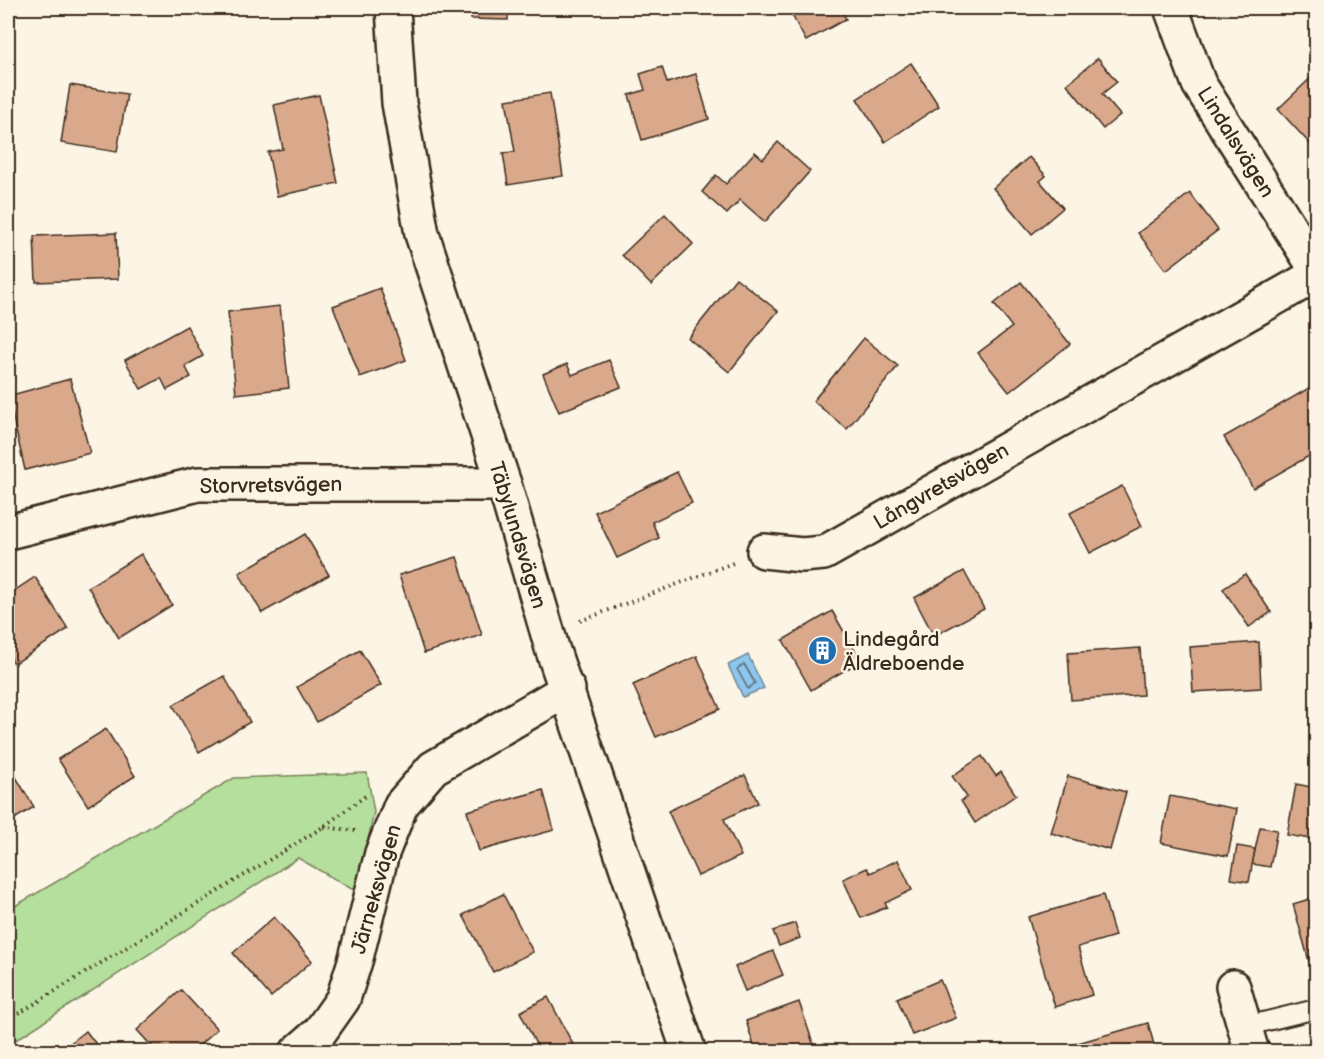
<svg xmlns="http://www.w3.org/2000/svg" width="1324" height="1059" font-family="'Balsamiq Sans',sans-serif">
  <style>
    .green { fill: #b5df9c; stroke: #78845d; stroke-width: 1.5 }
    .water { fill: #8ec6ed; stroke: #6d889a; stroke-width: 1.5 }
    .lines { fill: none; stroke-linecap: round; stroke-linejoin: round }
    .shore { stroke: #5c6871; stroke-width: 1.5 }
    .building { fill: #daa98c; stroke: #3b2a1e; stroke-width: 1.5 }
    .lane-casing { stroke: #3b2a1e; stroke-width: 22 }
    .street-casing { stroke: #3b2a1e; stroke-width: 38 }
    .path { stroke: #3b2a1e; stroke-width: 4; stroke-dasharray: 1.5 4.5; stroke-linecap: butt }
    .lane { stroke: #fcf5e5; stroke-width: 18 }
    .street { stroke: #fcf5e5; stroke-width: 33 }
    .labels { text-anchor: middle; stroke-width: 5; stroke-linejoin: round; paint-order: stroke }
    .street-label { font-size: 21px; fill: #3b2a1e; stroke: #fcf5e5 }
    .poi-label { font-size: 21px; fill: #3b2a1e; stroke: #fcf5e5; text-anchor: start }
  </style>
  <rect width="100%" height="100%" fill="#fcf5e5"/>
  <filter id="ink" filterUnits="userSpaceOnUse"><feTurbulence type="fractalNoise" baseFrequency=".0167" numOctaves="2"/><feDisplacementMap in="SourceGraphic" scale="12" xChannelSelector="R" yChannelSelector="G"/><feConvolveMatrix kernelMatrix="1 2 1 2 8 2 1 2 1" color-interpolation-filters="sRGB"/></filter>
  <g filter="url(#ink)">
    <polygon class="green" points="367,773 374,812 357,892 298,858 8,1045 8,910 234,778"/>
    <polygon class="water" points="748,655 764,688 743,697 728,665"/>
    <g class="lines">
      <polygon class="shore" points="744,664 755,683 748,689 737,669"/>
    </g>
    <g class="building">
      <polygon points="471,8 508,8 508,20 471,19"/>
      <polygon points="625,8 674,8 674,10 625,9"/>
      <polygon points="788,8 840,8 846,19 806,41"/>
      <polygon points="1098,58 1117,82 1102,94 1120,115 1103,129 1067,84"/>
      <polygon points="911,63 939,106 885,142 857,99"/>
      <polygon points="662,67 667,83 696,74 709,119 642,140 629,95 645,90 640,74"/>
      <polygon points="1316,73 1316,140 1311,145 1278,109"/>
      <polygon points="70,85 127,94 117,152 61,143"/>
      <polygon points="550,93 563,176 508,185 503,153 515,152 506,100"/>
      <polygon points="319,95 338,183 277,196 268,152 283,149 274,105"/>
      <polygon points="778,142 810,171 765,222 740,200 727,214 702,192 716,175 726,184 755,152 763,159"/>
      <polygon points="1029,157 1046,176 1040,181 1063,208 1032,234 993,188"/>
      <polygon points="1190,193 1218,230 1166,270 1138,233"/>
      <polygon points="665,214 693,244 651,285 622,255"/>
      <polygon points="116,233 118,279 36,282 34,236"/>
      <polygon points="736,278 778,311 729,372 688,338"/>
      <polygon points="1021,282 1070,344 1009,392 978,353 1012,327 994,304"/>
      <polygon points="380,288 406,360 360,377 333,306"/>
      <polygon points="280,306 289,388 236,394 228,312"/>
      <polygon points="187,326 203,356 185,366 191,377 167,390 161,378 141,389 125,360"/>
      <polygon points="864,338 898,366 847,429 813,401"/>
      <polygon points="609,360 621,387 559,412 543,374 567,364 572,375"/>
      <polygon points="70,379 90,453 25,470 8,396"/>
      <polygon points="1316,384 1316,452 1253,488 1224,437"/>
      <polygon points="677,472 692,503 652,522 659,538 617,558 595,512"/>
      <polygon points="1122,486 1142,526 1090,553 1070,513"/>
      <polygon points="305,534 329,575 262,613 239,573"/>
      <polygon points="141,554 172,605 119,638 88,587"/>
      <polygon points="457,557 482,635 424,653 399,575"/>
      <polygon points="964,571 984,609 934,636 914,598"/>
      <polygon points="1245,574 1271,612 1249,627 1223,589"/>
      <polygon points="35,577 68,629 14,664 8,653 8,595"/>
      <polygon points="832,611 861,661 811,690 783,640"/>
      <polygon points="1259,642 1261,688 1193,692 1190,647"/>
      <polygon points="1140,648 1143,695 1071,700 1068,653"/>
      <polygon points="360,650 381,685 317,722 297,687"/>
      <polygon points="697,656 720,709 656,737 633,685"/>
      <polygon points="224,676 250,722 199,752 173,705"/>
      <polygon points="106,729 135,776 88,806 58,759"/>
      <polygon points="982,756 996,776 1001,772 1016,795 975,823 961,801 967,797 952,776"/>
      <polygon points="8,764 34,807 8,823"/>
      <polygon points="745,775 758,803 724,819 741,856 698,876 668,811"/>
      <polygon points="1068,776 1126,792 1110,850 1051,833"/>
      <polygon points="1296,784 1316,788 1316,840 1287,835"/>
      <polygon points="543,790 554,830 479,851 467,811"/>
      <polygon points="1170,796 1237,809 1228,856 1161,843"/>
      <polygon points="1260,827 1277,830 1270,867 1252,864"/>
      <polygon points="1237,846 1255,849 1249,882 1231,879"/>
      <polygon points="898,860 912,890 885,903 887,907 861,918 843,879 867,868 870,873"/>
      <polygon points="503,894 533,952 493,972 463,915"/>
      <polygon points="1103,895 1115,936 1078,947 1092,995 1055,1007 1028,917"/>
      <polygon points="1316,897 1316,986 1293,904"/>
      <polygon points="274,917 312,961 271,997 233,953"/>
      <polygon points="795,923 800,938 779,946 773,931"/>
      <polygon points="773,951 783,975 745,991 735,967"/>
      <polygon points="940,980 956,1018 912,1035 897,998"/>
      <polygon points="181,990 217,1029 192,1052 157,1052 137,1030"/>
      <polygon points="548,997 577,1052 540,1052 520,1012"/>
      <polygon points="799,1002 816,1052 756,1052 746,1021"/>
      <polygon points="1148,1023 1156,1052 1076,1052 1074,1044"/>
      <polygon points="86,1031 102,1052 59,1052"/>
    </g>
    <g class="lines">
      <defs>
        <polyline id="lane" points="1247,1026 1316,1009"/>
        <g id="street">
          <polyline points="393,8 399,103 422,234 504,484 552,648 689,1052"/>
          <polyline points="1171,8 1199,84 1316,269"/>
          <polyline points="8,532 198,484 504,484"/>
          <polyline points="764,551 802,555 824,553 1316,275"/>
          <polyline points="1233,987 1252,1052"/>
          <polyline points="297,1052 319,1033 343,999 356,958 382,853 401,805 433,768 568,689"/>
        </g>
      </defs>
      <use href="#lane" class="lane-casing"/>
      <use href="#street" class="street-casing"/>
      <g class="path">
        <polyline points="580,621 733,563"/>
        <polyline points="324,827 355,831"/>
        <polyline points="8,1020 323,827 368,794"/>
      </g>
      <use href="#lane" class="lane"/>
      <use href="#street" class="street"/>
    </g>
  </g>
  <defs>
    <symbol id="building-disc" viewBox="-11 -11 22 22"><circle r="9.5" fill="#1f6fb2" stroke="#fcf5e5"/><path d="M-4-6H4V6H1V3H-1V6H-4ZM-2.5-4.3h1.7v1.8h-1.7ZM.8-4.3h1.7v1.8H.8ZM-2.5-1h1.7V.8h-1.7ZM.8-1h1.7V.8H.8Z" fill="#fff"/></symbol>
  </defs>
  <g fill-rule="evenodd">
    <use href="#building-disc" x="806" y="634" width="33" height="33"/>
  </g>
  <g class="labels">
    <g class="street-label">
      <text transform="translate(1236 142) rotate(58)" y="7">Lindalsvägen</text>
      <text transform="translate(271 485) rotate(-1)" y="7">Storvretsvägen</text>
      <text transform="translate(941 486) rotate(-30)" y="7">Långvretsvägen</text>
      <text transform="translate(518 535) rotate(73)" y="7">Täbylundsvägen</text>
      <text transform="translate(376 889) rotate(-74)" y="7">Järneksvägen</text>
    </g>
    <g class="poi-label">
      <text x="843" y="646">Lindegård<tspan x="843" dy="24">Äldreboende</tspan></text>
    </g>
  </g>
  <rect width="1324" height="1059" fill="none" stroke="#fcf5e5" stroke-width="30"/>
  <rect x="15" y="15" width="1294" height="1029" fill="none" stroke="#3b2a1e" stroke-width="2" filter="url(#ink)"/>
</svg>
